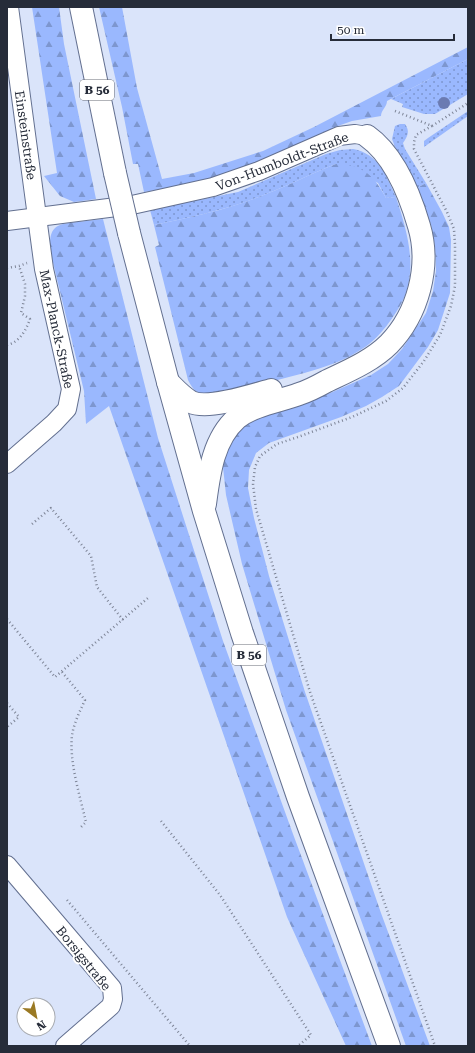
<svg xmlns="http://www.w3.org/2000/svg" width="475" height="1053" font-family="'Roboto Serif',serif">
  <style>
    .grass { fill: url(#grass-dots) }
    .forest { fill: url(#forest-firs) }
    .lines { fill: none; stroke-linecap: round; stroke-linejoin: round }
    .street-casing { stroke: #637090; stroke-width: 20 }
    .highway-casing { stroke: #637090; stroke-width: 24 }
    .path { stroke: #7e8597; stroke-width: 2.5; stroke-dasharray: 1 3; stroke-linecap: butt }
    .street { stroke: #fff; stroke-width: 18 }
    .highway { stroke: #fff; stroke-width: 22 }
    .highway-bridge-casing { stroke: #637090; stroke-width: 24; stroke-linecap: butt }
    .highway-bridge { stroke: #fff; stroke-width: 22 }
    .tree { fill: #6b7bb2 }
    .labels { text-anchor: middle; stroke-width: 4; stroke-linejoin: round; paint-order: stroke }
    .shield { fill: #fff; stroke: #676b74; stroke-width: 1 }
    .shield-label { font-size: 12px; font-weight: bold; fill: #262c39 }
    .street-label { font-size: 13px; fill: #262c39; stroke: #fff }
  </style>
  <defs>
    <pattern id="grass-dots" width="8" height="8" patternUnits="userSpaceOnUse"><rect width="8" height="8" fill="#9ab8fe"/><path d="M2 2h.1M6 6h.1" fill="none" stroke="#7d96cf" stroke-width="1.8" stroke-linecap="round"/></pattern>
    <pattern id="forest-firs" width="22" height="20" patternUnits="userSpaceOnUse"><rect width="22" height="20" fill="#9ab8fe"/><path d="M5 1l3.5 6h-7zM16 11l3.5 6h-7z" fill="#7d96cf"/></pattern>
  </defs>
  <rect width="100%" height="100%" fill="#dae4fa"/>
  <g class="grass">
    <polygon points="468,59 468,94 435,114 424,114 402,107 403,104 391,99"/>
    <polygon points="468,111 468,116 424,147 424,141 428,138"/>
    <path d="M400 124H405C410 131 408 136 403 143L405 149 426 183 417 188 395 147 392 139 395 126Z"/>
    <path d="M353 149C379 154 386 175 396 197L386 198 378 183 336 164C312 173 290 185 266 194 231 209 192 217 154 225L150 210 238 192 326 154 340 150Z"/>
  </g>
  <g class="forest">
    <polygon points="32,7 59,7 64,44 96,199 74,202 60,196 44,176 57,173"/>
    <path d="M99 7H122L137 88 162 179 194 173 263 151 314 127 468 47V59L387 101C387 107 381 110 381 116L352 121 335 127 297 147 209 181 144 192 138 164H133L122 107Z"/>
    <path d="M336 164C363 165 374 175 386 198L396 197C406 228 418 265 404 298 396 315 379 339 362 349 332 369 293 375 259 385 247 388 233 394 221 395 215 395 208 395 203 394 195 393 191 386 188 380L155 247 159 245 154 225C192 217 230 209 266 194 290 185 312 173 336 164Z"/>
    <polygon points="426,183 442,212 449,227 451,240 450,293 438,330 428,347 399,386 382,397 366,406 341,417 269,443 256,453 249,470 248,488 254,518 269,576 305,692 381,913 430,1046 406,1046 286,710 242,564 226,495 223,467 228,444 241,427 255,418 328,394 371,375 388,364 402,349 426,313 433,291 436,271 435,246 431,225 417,188"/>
    <path d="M103 219 158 438 223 641 293 834 372 1046H346L287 917 109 406 86 424 84 391 50 250C49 226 56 224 78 222 86 221 94 220 103 219Z"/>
  </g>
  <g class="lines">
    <defs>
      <g id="street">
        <polyline points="7,221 132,205 213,187 259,171 339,136 355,134 367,136"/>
        <polyline points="7,464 54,423 67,409 71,389 44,269 9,7"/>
        <polyline points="7,865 112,988 113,999 111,1006 65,1046"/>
      </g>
      <g id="highway">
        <polyline points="81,7 115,173"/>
        <polyline points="129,233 168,382 204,511 242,633 298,797 389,1046"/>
        <path d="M168 382C175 389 182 397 191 402 208 410 253 395 271 390"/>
        <path d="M205 504C209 474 213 439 237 418 253 405 281 401 299 394 309 391 318 386 327 381 348 371 372 361 389 344 418 314 431 266 419 226 410 195 394 155 367 136"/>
      </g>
    </defs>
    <use href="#street" class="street-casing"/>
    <use href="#highway" class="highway-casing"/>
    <g class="path">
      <polyline points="395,111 432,126 468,103"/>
      <polyline points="432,126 416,135 414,142 414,149 447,212 454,229 455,245 455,286 451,306 440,335 424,361 403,388 386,401 352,417 298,437 277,444 260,456 255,467 253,484 256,509 310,692 435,1046"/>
      <polyline points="7,268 19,266 27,263"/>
      <path d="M7 345C20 342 26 330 30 319L21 313 25 296V284L19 266"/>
      <polyline points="32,524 51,508 91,556 97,587 123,620"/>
      <polyline points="7,619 55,677 148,598"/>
      <path d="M62 672 85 700C80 711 74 723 72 735 69 762 80 796 86 822L80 828"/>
      <polyline points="7,703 19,717 7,727"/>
      <polyline points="161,821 220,895 311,1035 298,1046"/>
      <polyline points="67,900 190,1046"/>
    </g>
    <use href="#street" class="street"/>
    <use href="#highway" class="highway"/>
    <defs>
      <polyline id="highway-bridge" points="115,173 129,233"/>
    </defs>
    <use href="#highway-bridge" class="highway-bridge-casing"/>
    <use href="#highway-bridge" class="highway-bridge"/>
  </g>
  <circle class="tree" cx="444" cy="103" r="6"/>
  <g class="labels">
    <g class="shield">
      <rect x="80" y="80" width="34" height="20" rx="3"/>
      <rect x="232" y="645" width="34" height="20" rx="3"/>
    </g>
    <g class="shield-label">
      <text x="97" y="94">B 56</text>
      <text x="249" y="659">B 56</text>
    </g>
    <g class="street-label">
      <text transform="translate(26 135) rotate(82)" y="5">Einsteinstraße</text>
      <text transform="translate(282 161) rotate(-21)" y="5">Von-Humboldt-Straße</text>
      <text transform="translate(57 329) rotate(78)" y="5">Max-Planck-Straße</text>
      <text transform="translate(84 958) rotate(51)" y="5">Borsigstraße</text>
    </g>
  </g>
  <rect width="475" height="1053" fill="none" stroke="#262c39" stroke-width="16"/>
  <g transform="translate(36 1017) rotate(148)"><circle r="19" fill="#ffffff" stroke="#a8abb0"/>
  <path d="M0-3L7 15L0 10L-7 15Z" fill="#9a7923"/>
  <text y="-6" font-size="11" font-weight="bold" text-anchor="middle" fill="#262c39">N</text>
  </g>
  <path d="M331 34v6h123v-6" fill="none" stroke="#262c39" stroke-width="2"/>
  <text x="337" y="34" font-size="12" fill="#262c39" stroke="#ffffff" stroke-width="3" paint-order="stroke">50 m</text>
</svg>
